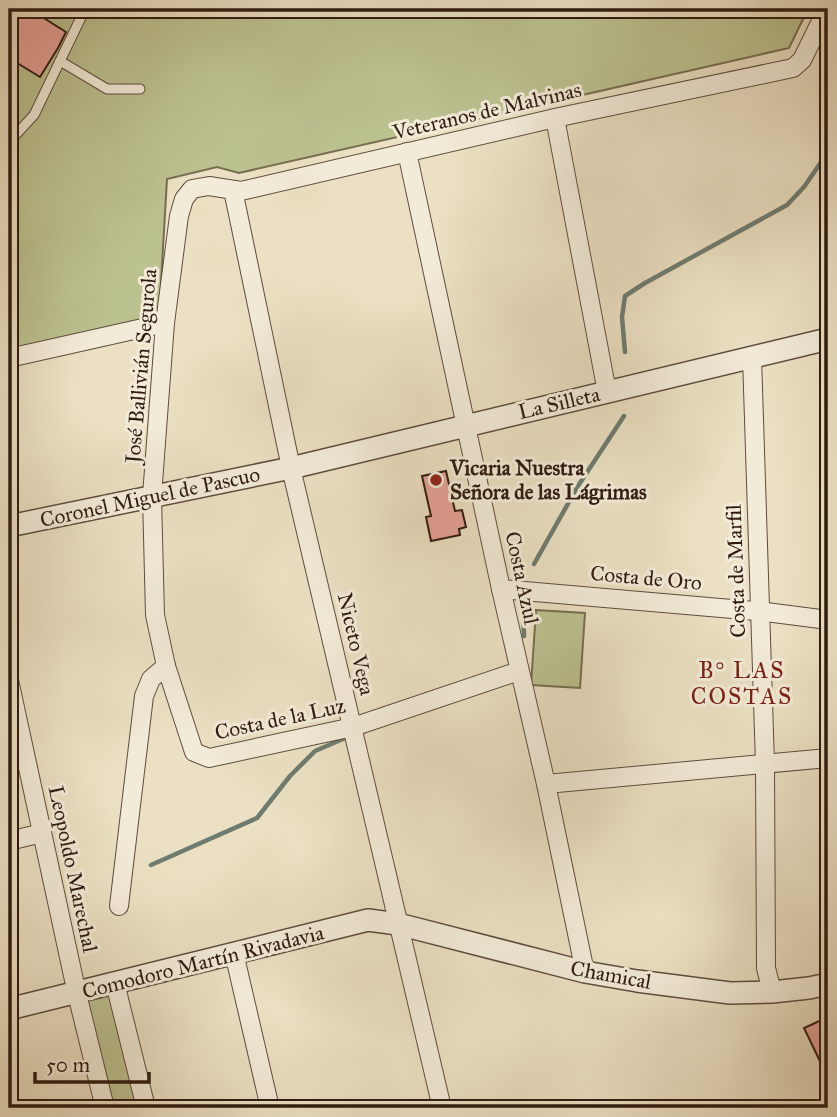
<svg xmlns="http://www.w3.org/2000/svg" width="837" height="1117" font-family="'IM FELL Great Primer',serif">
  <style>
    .green { fill: #bcc190; stroke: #766e50; stroke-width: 2 }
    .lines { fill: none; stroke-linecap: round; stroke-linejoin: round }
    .stream { stroke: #6e7c70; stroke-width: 4.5 }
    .building { fill: #e6a297; stroke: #301b11; stroke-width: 2 }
    .service-casing { stroke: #5f4c3e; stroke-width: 11 }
    .minor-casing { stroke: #5f4c3e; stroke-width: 20 }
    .tertiary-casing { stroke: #5f4c3e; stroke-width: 24 }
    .service { stroke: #f2ebd8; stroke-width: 9 }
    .minor { stroke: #f2ebd8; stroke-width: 18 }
    .tertiary { stroke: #f2ebd8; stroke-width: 21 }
    .poi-dot { fill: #8f2418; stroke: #f2ebd8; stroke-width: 2.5 }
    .labels { text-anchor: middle; stroke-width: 6; stroke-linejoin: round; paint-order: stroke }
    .street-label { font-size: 21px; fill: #301b11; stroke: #f2ebd8 }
    .poi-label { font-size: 21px; font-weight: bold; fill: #301b11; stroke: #f2ebd8; text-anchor: start }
    .neighbourhood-label { font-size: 23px; letter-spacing: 2px; fill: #7a1f14; stroke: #f2ebd8 }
  </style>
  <rect width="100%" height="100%" fill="#ebe0c3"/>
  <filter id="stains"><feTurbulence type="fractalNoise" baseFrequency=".00286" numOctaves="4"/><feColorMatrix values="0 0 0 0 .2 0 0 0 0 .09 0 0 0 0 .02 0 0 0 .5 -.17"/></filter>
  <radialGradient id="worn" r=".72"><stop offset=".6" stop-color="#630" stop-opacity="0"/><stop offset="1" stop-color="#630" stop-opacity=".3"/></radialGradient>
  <g class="green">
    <polygon points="9,9 808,9 789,48 239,173 217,167 167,179 159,317 9,350"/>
    <polygon points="536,610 585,613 580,688 531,685"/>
    <polygon points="113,987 138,1108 107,1108 79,995"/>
  </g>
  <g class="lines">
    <g class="stream">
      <polyline points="625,352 622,317 625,296 645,283 787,205 804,187 828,152"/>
      <polyline points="534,564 578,486 624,416"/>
      <polyline points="523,603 524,636"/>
      <polyline points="151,865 257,818 290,776 315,751 343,739"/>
    </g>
  </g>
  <g class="building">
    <polygon points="9,9 43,9 39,15 66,32 58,48 40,77 9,58 14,49 9,46"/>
    <polygon points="446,471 455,511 462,510 466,527 459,529 460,535 431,541 426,517 431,516 422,476"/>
    <polygon points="828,1017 828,1078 804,1028"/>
  </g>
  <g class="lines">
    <defs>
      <g id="service">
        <polyline points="60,61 107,89 140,89"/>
        <polyline points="9,142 34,115 85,9"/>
      </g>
      <g id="minor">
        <polyline points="555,118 607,392"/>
        <polyline points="407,152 501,589 546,784 585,972"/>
        <polyline points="233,190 291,468 442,1108"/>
        <polyline points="752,357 765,764 766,968 772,992"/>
        <polyline points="9,358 165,323"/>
        <polyline points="501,589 766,612 828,620"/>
        <polyline points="519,671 353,727 209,758 194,752 166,666 155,615 152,496 165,323 179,216 184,199 192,189 209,186 241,191 555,118 793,68 802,60 827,9"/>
        <polyline points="9,680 77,994 105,1108"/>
        <polyline points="546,784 828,758"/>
        <polyline points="9,841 42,833"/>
        <polyline points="119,906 144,696 151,679 166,666"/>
        <polyline points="234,953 270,1108"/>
        <polyline points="115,983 146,1108"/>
      </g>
      <g id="tertiary">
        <polyline points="9,526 291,468 828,339"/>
        <polyline points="9,1009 368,920 398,924 585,972 637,981 730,993 772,992 809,988 828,984"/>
      </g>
    </defs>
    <use href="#service" class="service-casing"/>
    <use href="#minor" class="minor-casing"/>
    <use href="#tertiary" class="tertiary-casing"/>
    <use href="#service" class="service"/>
    <use href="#minor" class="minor"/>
    <use href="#tertiary" class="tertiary"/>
  </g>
  <circle class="poi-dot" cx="436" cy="480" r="7"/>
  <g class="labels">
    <g class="street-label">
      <text transform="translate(487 111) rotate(-13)" y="7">Veteranos de Malvinas</text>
      <text transform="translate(141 366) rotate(-85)" y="7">José Ballivián Segurola</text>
      <text transform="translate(559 403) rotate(-13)" y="7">La Silleta</text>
      <text transform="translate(150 497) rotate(-12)" y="7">Coronel Miguel de Pascuo</text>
      <text transform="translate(736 571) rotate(-92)" y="7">Costa de Marfil</text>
      <text transform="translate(522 578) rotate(78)" y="7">Costa Azul</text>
      <text transform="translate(646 578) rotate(5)" y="7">Costa de Oro</text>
      <text transform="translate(356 644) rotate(77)" y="7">Niceto Vega</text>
      <text transform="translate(280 719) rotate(-12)" y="7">Costa de la Luz</text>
      <text transform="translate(73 869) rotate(78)" y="7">Leopoldo Marechal</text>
      <text transform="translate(203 962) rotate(-14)" y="7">Comodoro Martín Rivadavia</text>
      <text transform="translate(611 975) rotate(10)" y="7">Chamical</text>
    </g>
    <g class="poi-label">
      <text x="450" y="475">Vicaria Nuestra<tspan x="450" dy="24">Señora de las Lágrimas</tspan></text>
    </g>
    <g class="neighbourhood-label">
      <text x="742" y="678">B° LAS<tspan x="742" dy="26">COSTAS</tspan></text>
    </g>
  </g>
  <rect width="837" height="1117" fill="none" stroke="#ebe0c3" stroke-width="35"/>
  <rect x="10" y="10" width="816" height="1096" fill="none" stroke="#301b11" stroke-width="3.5"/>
  <rect x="18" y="18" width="802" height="1082" fill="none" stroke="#301b11" stroke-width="2"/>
  <path d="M35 1072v10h114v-10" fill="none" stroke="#301b11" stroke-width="3.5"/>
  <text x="46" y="1072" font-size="21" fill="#301b11" stroke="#f2ebd8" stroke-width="5" paint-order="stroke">50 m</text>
  <rect width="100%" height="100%" filter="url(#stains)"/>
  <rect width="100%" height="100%" fill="url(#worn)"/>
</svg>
